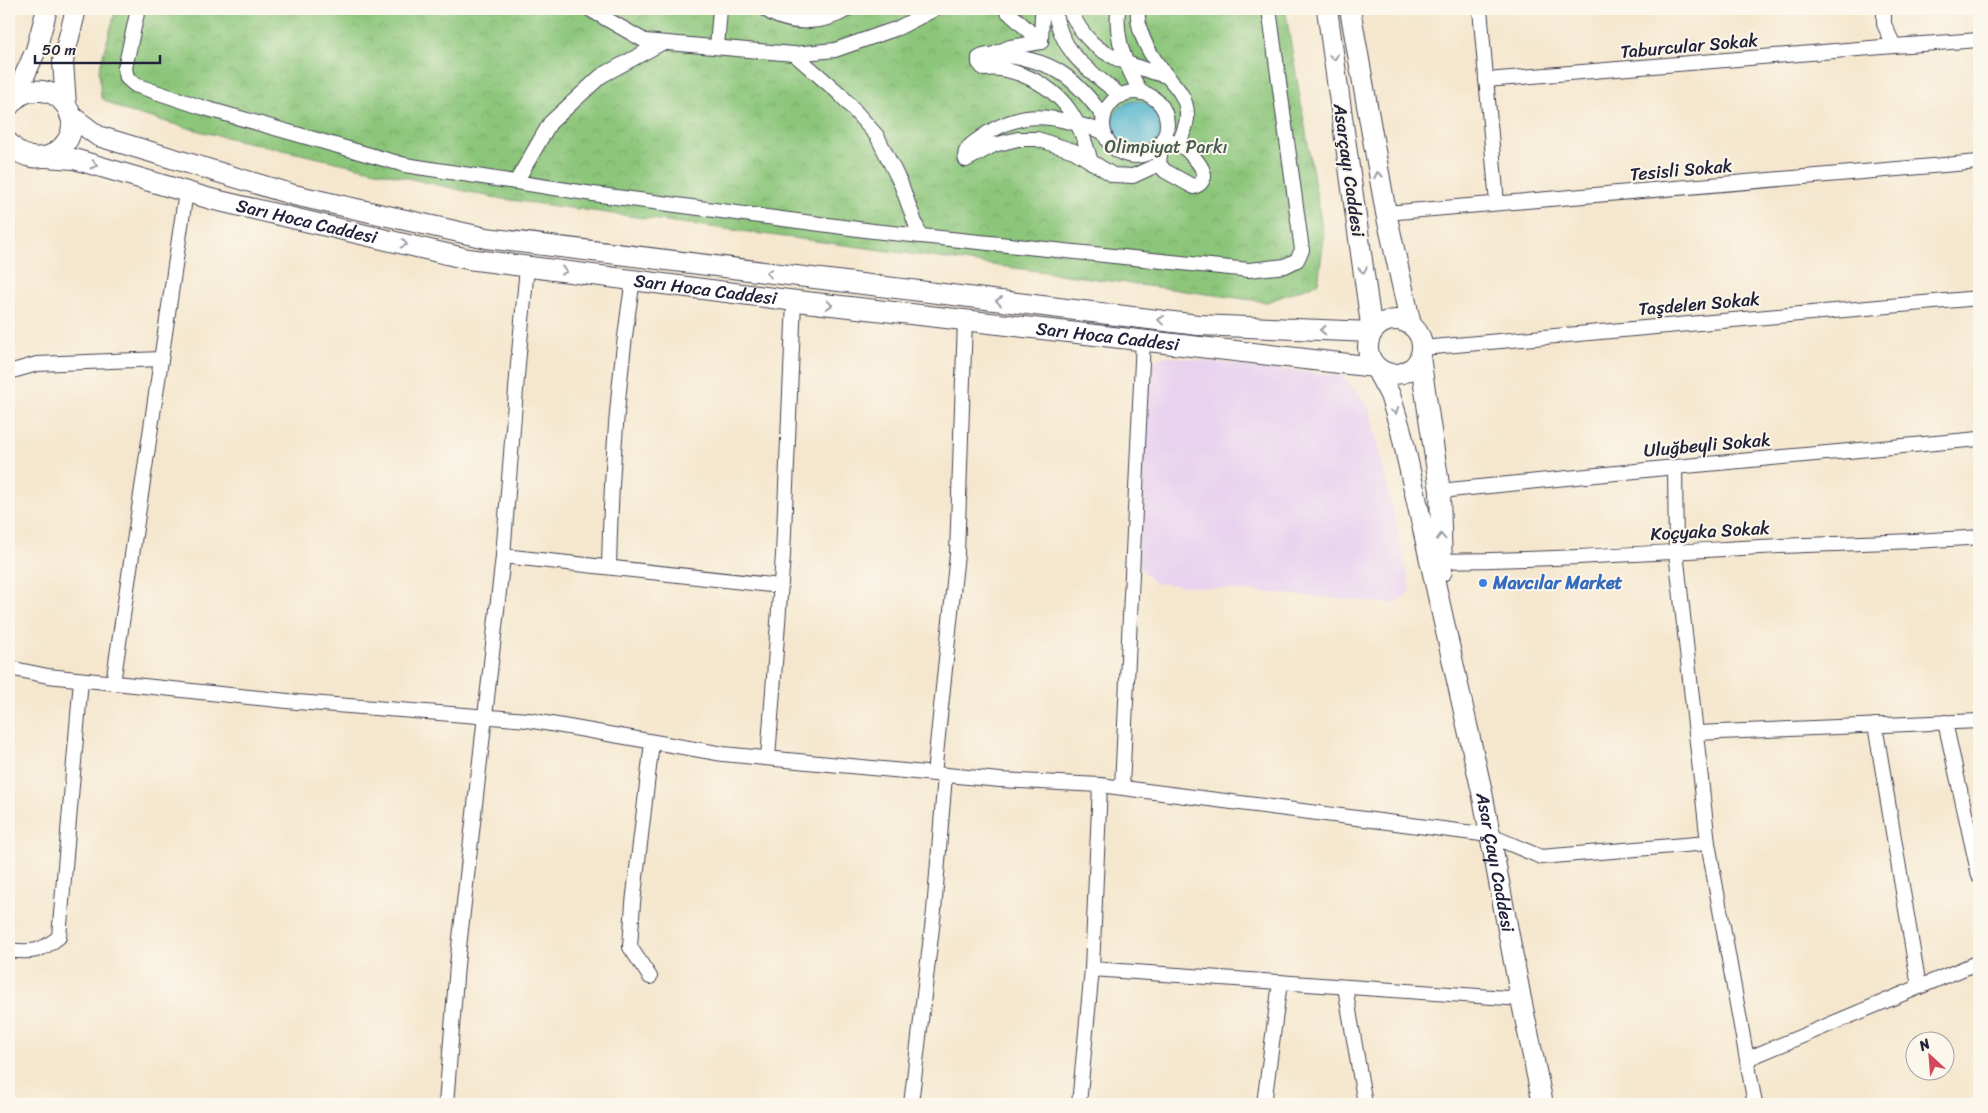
<svg xmlns="http://www.w3.org/2000/svg" width="1988" height="1113" font-family="Sriracha,sans-serif">
  <style>
    .built { fill: #e8d2ef }
    .park { fill: url(#park-crowns); stroke: #57745a }
    .water { fill: #4cb1cb; stroke: #376a83 }
    .lines { fill: none; stroke-linecap: round; stroke-linejoin: round }
    .street-casing { stroke: #424051; stroke-width: 16 }
    .secondary-casing { stroke: #424051; stroke-width: 22 }
    .street { stroke: #fff; stroke-width: 14 }
    .secondary { stroke: #fff; stroke-width: 20 }
    .oneway { stroke: #9c9ca7 }
    .shop-dot { fill: #3f7fe0; stroke: #fbf7ec; stroke-width: 2 }
    .labels { text-anchor: middle; stroke-width: 4; stroke-linejoin: round; paint-order: stroke }
    .street-label { font-size: 18px; fill: #22223b; stroke: #fbf7ec }
    .park-label { font-size: 18px; fill: #475b51; stroke: #fbf7ec }
    .shop-label { font-size: 18px; font-weight: bold; fill: #366cbe; stroke: #fbf7ec; text-anchor: start }
  </style>
  <defs>
    <pattern id="park-crowns" width="20" height="18" patternUnits="userSpaceOnUse" patternTransform="scale(1.25)"><rect width="20" height="18" fill="#8cc67a"/><path d="M2 6a3 3 0 1 1 6 0M12 15a3 3 0 1 1 6 0" fill="none" stroke="#78aa6a"/></pattern>
  </defs>
  <rect width="100%" height="100%" fill="#fbf7ec"/>
  <filter id="ink" filterUnits="userSpaceOnUse"><feTurbulence type="fractalNoise" baseFrequency=".02" numOctaves="2"/><feDisplacementMap in="SourceGraphic" scale="10" xChannelSelector="R" yChannelSelector="G"/><feConvolveMatrix kernelMatrix="1 2 1 2 8 2 1 2 1" color-interpolation-filters="sRGB"/></filter>
  <filter id="wash" filterUnits="userSpaceOnUse"><feTurbulence type="fractalNoise" baseFrequency=".0096" numOctaves="4" result="noise"/><feDisplacementMap in="SourceGraphic" scale="20" xChannelSelector="R" yChannelSelector="G"/><feGaussianBlur stdDeviation="1.12" result="paint"/><feColorMatrix in="noise" values="0 0 0 0 0 0 0 0 0 0 0 0 0 0 0 0 0 1.4 0 .05"/><feComposite in="paint" operator="in"/></filter>
  <g filter="url(#wash)">
    <rect width="100%" height="100%" fill="#f5e7ce"/>
    <polygon class="built" points="1163,356 1342,376 1357,391 1369,407 1411,591 1396,604 1154,583 1138,566 1147,365"/>
    <polygon class="park" points="116,9 1285,9 1324,239 1318,283 1267,302 496,198 203,132 123,110 101,98 99,70"/>
    <circle class="water" cx="1137" cy="126" r="25"/>
  </g>
  <g filter="url(#ink)">
    <g class="lines">
      <defs>
        <g id="street">
          <polyline points="138,9 125,68 127,78 135,85 201,107 405,165 593,194 873,231 1249,270 1285,266 1297,260 1302,250 1269,9"/>
          <polyline points="589,9 645,41 794,54 835,50 898,28 935,9"/>
          <path d="M765 9C789 27 824 24 848 9"/>
          <polyline points="1005,9 1041,42"/>
          <path d="M1054 9C1062 55 1088 69 1121 96"/>
          <path d="M1069 9C1084 39 1096 51 1127 63 1140 68 1153 73 1167 76"/>
          <path d="M1118 9C1115 40 1126 66 1141 93"/>
          <path d="M1138 9C1136 30 1149 53 1162 70 1172 83 1186 94 1187 113 1188 123 1183 133 1179 143"/>
          <polyline points="1480,9 1497,203"/>
          <polyline points="1884,9 1884,24 1894,46 1979,40"/>
          <polyline points="717,47 720,9"/>
          <polyline points="996,53 1010,47 1041,42 1042,15 1045,9"/>
          <polyline points="794,54 840,94 877,136 901,184 920,236"/>
          <polyline points="1486,80 1894,46"/>
          <circle cx="1135" cy="124" r="32"/>
          <path d="M1104 132C1053 116 1022 106 976 141 969 146 963 151 966 160L994 145 1018 139H1037L1074 151 1113 175 1133 176 1159 164"/>
          <path d="M1173 141C1183 144 1205 166 1204 177 1204 177 1201 184 1200 184L1194 187 1165 171 1159 164 1161 145Z"/>
          <path d="M1091 162C1080 121 1066 93 1025 76 1011 70 999 67 984 69L979 63V58C987 53 997 55 1006 56 1054 60 1076 79 1104 117"/>
          <polyline points="516,182 550,123 601,76 662,43"/>
          <polyline points="1386,213 1979,162"/>
          <polyline points="527,267 518,364 503,556 780,586"/>
          <polyline points="1422,348 1979,298"/>
          <polyline points="9,372 37,364 161,359"/>
          <polyline points="1675,467 1676,552 1708,843 1755,1104"/>
          <polyline points="1440,491 1675,467 1979,439"/>
          <path d="M1442 561C1548 560 1654 553 1760 547 1833 543 1906 543 1979 537"/>
          <path d="M609 567C611 471 618 375 633 280"/>
          <polyline points="9,668 48,676 297,702 528,720 723,754 1000,780 1100,785"/>
          <polyline points="113,683 186,192"/>
          <polyline points="1945,722 1979,876"/>
          <polyline points="1875,725 1919,987"/>
          <polyline points="1696,733 1979,721"/>
          <polyline points="768,758 783,555 794,301"/>
          <polyline points="934,774 957,554 965,320"/>
          <polyline points="1122,787 1143,340"/>
          <path d="M9 950C32 953 40 952 59 937L81 680"/>
          <polyline points="1092,969 1521,999"/>
          <polyline points="650,977 630,947 633,903 652,742"/>
          <polyline points="1345,987 1365,1104"/>
          <polyline points="1747,1059 1979,962"/>
          <polyline points="446,1104 457,965 503,556"/>
          <polyline points="911,1104 934,911 945,775"/>
          <polyline points="1079,1104 1092,969 1100,785 1489,835 1541,857 1708,843"/>
          <polyline points="1264,1104 1280,982"/>
        </g>
        <g id="secondary">
          <polyline points="1350,9 1386,213 1411,325"/>
          <polyline points="14,99 36,50 47,9"/>
          <polyline points="66,105 63,61 76,9"/>
          <path d="M9 106C17 95 28 89 42 91 50 92 57 95 62 101 94 134 42 182 9 143"/>
          <polyline points="70,115 98,136 294,195 486,238 1198,325 1372,332 1327,9"/>
          <path id="s1" d="M46 157 74 159 211 199 468 259 788 300 1375 367 1390 395 1401 431 1482 792 1521 999 1543 1104"/>
          <circle cx="1395" cy="347" r="27"/>
          <polyline points="1420,357 1440,491 1442,571"/>
        </g>
      </defs>
      <use href="#street" class="street-casing"/>
      <use href="#secondary" class="secondary-casing"/>
      <use href="#street" class="street"/>
      <use href="#secondary" class="secondary"/>
    </g>
    <defs><path id="oneway-chevron" d="M-2-3.5L2.5 0L-2 3.5" fill="none" stroke-width="1.6" stroke-linecap="round" stroke-linejoin="round" transform="scale(1.25)"/></defs>
    <g class="oneway">
      <use href="#oneway-chevron" transform="translate(1334 57) rotate(82)"/>
      <use href="#oneway-chevron" transform="translate(94 165) rotate(16)"/>
      <use href="#oneway-chevron" transform="translate(1378 175) rotate(-101)"/>
      <use href="#oneway-chevron" transform="translate(404 244) rotate(13)"/>
      <use href="#oneway-chevron" transform="translate(1363 270) rotate(82)"/>
      <use href="#oneway-chevron" transform="translate(564 271) rotate(7)"/>
      <use href="#oneway-chevron" transform="translate(769 273) rotate(-173)"/>
      <use href="#oneway-chevron" transform="translate(999 301) rotate(-173)"/>
      <use href="#oneway-chevron" transform="translate(829 305) rotate(6)"/>
      <use href="#oneway-chevron" transform="translate(1161 320) rotate(-173)"/>
      <use href="#oneway-chevron" transform="translate(1323 330) rotate(-178)"/>
      <use href="#oneway-chevron" transform="translate(1395 411) rotate(72)"/>
      <use href="#oneway-chevron" transform="translate(1441 537) rotate(-92)"/>
    </g>
  </g>
  <circle class="shop-dot" cx="1483" cy="583" r="5"/>
  <g class="labels">
    <g class="street-label">
      <text transform="translate(1689 46) rotate(-5)" y="6">Taburcular Sokak</text>
      <text transform="translate(1349 170) rotate(82)" y="6">Asarçayı Caddesi</text>
      <text transform="translate(1681 170) rotate(-5)" y="6">Tesisli Sokak</text>
      <text dy="6" stroke="none"><textPath href="#s1" startOffset="269">Sarı Hoca Caddesi</textPath></text>
      <text dy="6" stroke="none"><textPath href="#s1" startOffset="674">Sarı Hoca Caddesi</textPath></text>
      <text transform="translate(1699 304) rotate(-5)" y="6">Taşdelen Sokak</text>
      <text dy="6" stroke="none"><textPath href="#s1" startOffset="1079">Sarı Hoca Caddesi</textPath></text>
      <text transform="translate(1707 445) rotate(-5)" y="6">Uluğbeyli Sokak</text>
      <text transform="translate(1710 531) rotate(-3)" y="6">Koçyaka Sokak</text>
      <text dy="6" stroke="none"><textPath href="#s1" startOffset="1859">Asar Çayı Caddesi</textPath></text>
    </g>
    <g class="park-label">
      <text x="1166" y="153">Olimpiyat Parkı</text>
    </g>
    <g class="shop-label">
      <text x="1493" y="589">Mavcılar Market</text>
    </g>
  </g>
  <rect width="1988" height="1113" fill="none" stroke="#fbf7ec" stroke-width="30"/>
  <g transform="translate(1930 1056) rotate(334)"><circle r="24" fill="#fbf7ec" stroke="#a4a2a5"/>
  <path d="M0-4L9 19L0 12L-9 19Z" fill="#d1495b"/>
  <text y="-8" font-size="14" font-weight="bold" text-anchor="middle" fill="#22223b">N</text>
  </g>
  <path d="M35 55v8h125v-8" fill="none" stroke="#22223b" stroke-width="2.5"/>
  <text x="42" y="55" font-size="15" fill="#22223b" stroke="#fbf7ec" stroke-width="4" paint-order="stroke">50 m</text>
</svg>
